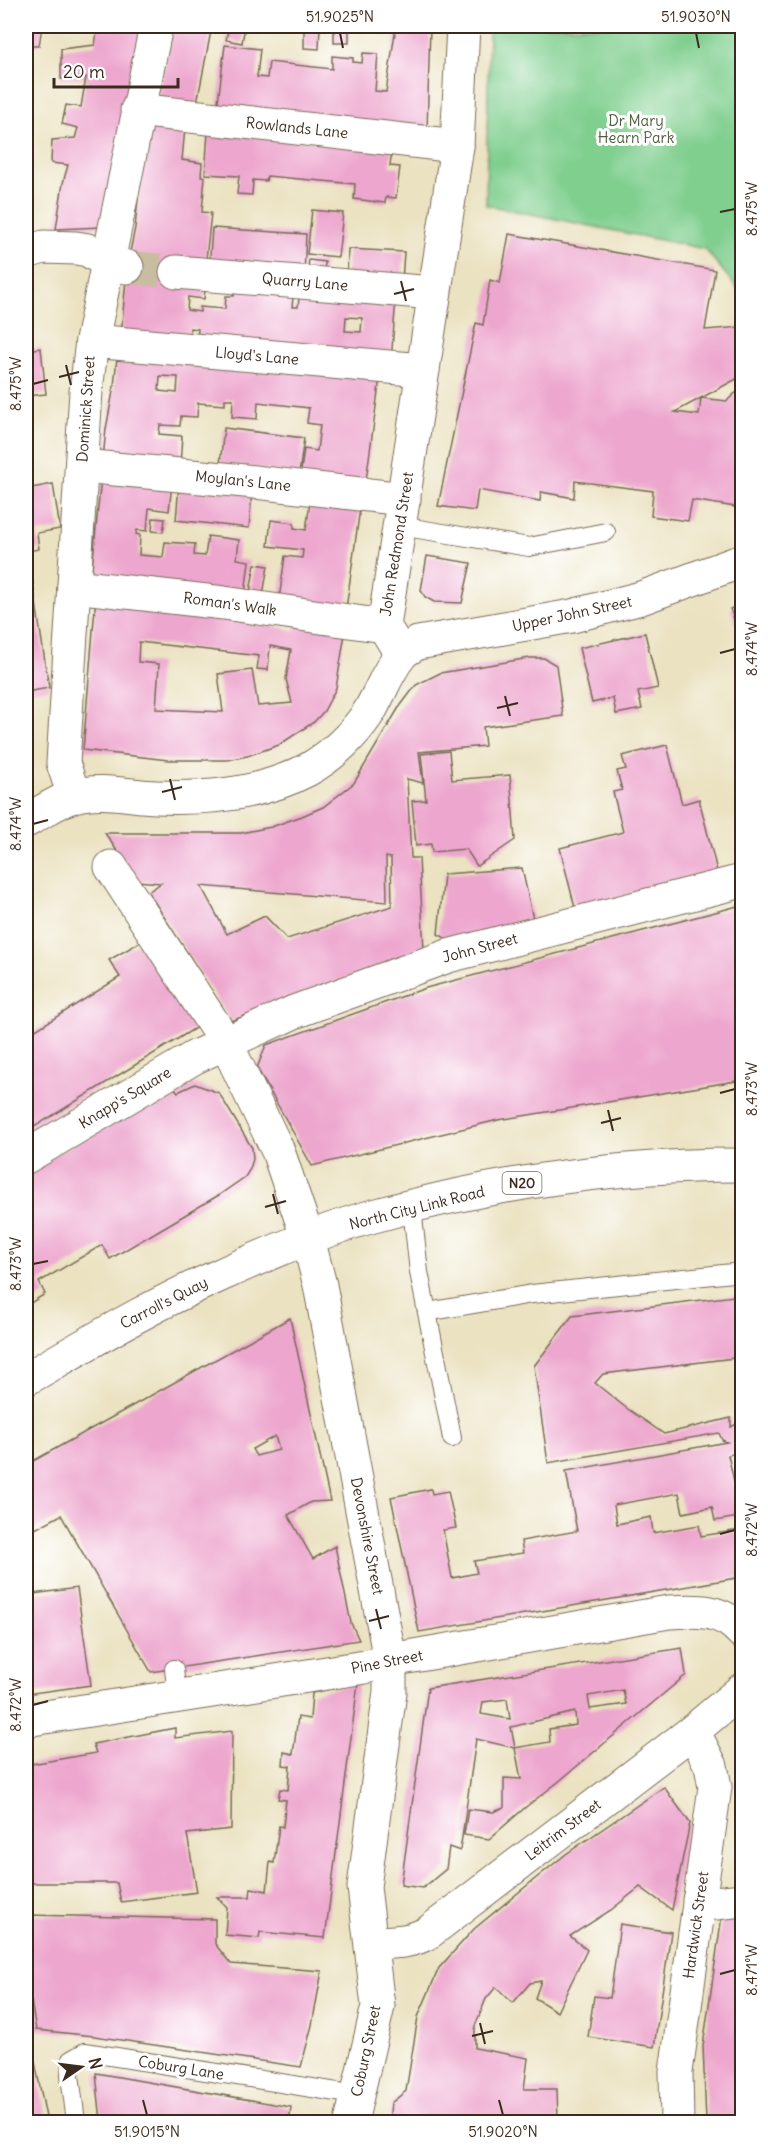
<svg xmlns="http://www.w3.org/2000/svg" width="768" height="2148" font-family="Delius,sans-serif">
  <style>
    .green { fill: #80cf8f; stroke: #5e7c56; stroke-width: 1.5 }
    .building { fill: #eda6cd; fill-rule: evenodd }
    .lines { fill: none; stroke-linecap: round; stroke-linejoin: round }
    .street-tunnel { stroke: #c8bda0; stroke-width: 33; stroke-dasharray: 33 16; stroke-linecap: butt }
    .lane-casing { stroke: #796a57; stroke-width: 20 }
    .street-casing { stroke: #796a57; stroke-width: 35 }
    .secondary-casing { stroke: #796a57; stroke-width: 35 }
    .highway-casing { stroke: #796a57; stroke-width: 35 }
    .lane { stroke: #fff; stroke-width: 18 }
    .street { stroke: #fff; stroke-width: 33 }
    .secondary { stroke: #fff; stroke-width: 33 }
    .highway { stroke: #fff; stroke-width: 33 }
    .ticks { fill: none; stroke: #3b2a1e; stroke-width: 2 }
    .labels { text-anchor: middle; stroke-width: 6; stroke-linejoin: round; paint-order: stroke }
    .shield { fill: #fff; stroke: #766a62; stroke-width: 1.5 }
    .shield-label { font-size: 14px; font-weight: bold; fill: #3b2a1e }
    .park-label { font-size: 15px; fill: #505c40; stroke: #fff }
    .street-label { font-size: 15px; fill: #3b2a1e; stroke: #fff }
    .neatline { fill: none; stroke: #3b2a1e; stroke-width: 2 }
    .ticks-label { font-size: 15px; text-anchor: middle; fill: #3b2a1e }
  </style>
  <rect width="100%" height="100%" fill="#fff"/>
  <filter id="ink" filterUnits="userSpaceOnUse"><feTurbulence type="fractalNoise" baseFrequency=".0167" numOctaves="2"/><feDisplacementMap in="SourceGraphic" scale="12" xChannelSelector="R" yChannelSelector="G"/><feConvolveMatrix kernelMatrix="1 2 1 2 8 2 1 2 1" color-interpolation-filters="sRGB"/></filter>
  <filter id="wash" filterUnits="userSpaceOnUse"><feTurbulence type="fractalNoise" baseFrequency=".008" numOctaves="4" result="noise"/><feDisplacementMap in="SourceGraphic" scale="24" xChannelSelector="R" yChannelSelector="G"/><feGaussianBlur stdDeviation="1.35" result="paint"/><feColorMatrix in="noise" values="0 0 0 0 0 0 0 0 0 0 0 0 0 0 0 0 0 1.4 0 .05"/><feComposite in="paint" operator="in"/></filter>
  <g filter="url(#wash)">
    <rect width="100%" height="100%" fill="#ebe2c1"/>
    <polygon class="green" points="489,26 742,26 742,294 705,249 486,205"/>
    <g id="blocks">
      <g class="building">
        <polygon points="26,26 42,26 39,46 26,46"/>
        <polygon points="98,26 141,26 102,227 56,229 63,183 68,165 51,163 52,140 75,138 78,128 62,124 66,105 81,107 86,77 61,79 61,49 95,45"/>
        <polygon points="172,26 212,26 196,108 157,105"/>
        <polygon points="229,26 245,26 242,43 226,40"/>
        <polygon points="304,26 320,26 319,49 304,48"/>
        <rect x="334" y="26" width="15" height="17"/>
        <polygon points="396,26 430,26 427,131 217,110 225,45 260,49 257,77 267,78 269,62 332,69 332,56 353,58 353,62 362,63 363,53 378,54 375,91 386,92"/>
        <path d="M146 123 185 128 182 160 202 163 201 176 205 177 202 212 211 213 205 269 206 281 204 299 188 297 187 310 200 312V307L225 309 226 296H234L236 283 294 288 292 307H298L300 289 396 298 391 362 197 344 198 329 190 328 189 342 121 335 127 267 135 228ZM346 317 362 318 361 332 345 331Z"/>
        <polygon points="208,132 392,149 390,166 400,167 396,198 386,197 385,203 354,199 355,184 267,176 266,181 253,180 252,195 237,194 239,176 205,174"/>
        <polygon points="312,210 343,213 338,257 307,254"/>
        <polygon points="212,228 306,234 304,275 209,270"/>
        <polygon points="509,234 715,270 705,330 742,327 742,376 675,412 699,415 701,398 727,401 734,394 742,389 742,508 692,500 688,521 651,516 653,491 575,481 574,498 541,492 540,501 478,490 475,511 438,506 476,323 483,325 490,280 500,283"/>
        <polygon points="348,249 404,252 402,282 347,279"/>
        <polygon points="309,260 325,262 324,273 307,272"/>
        <polygon points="41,348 46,394 26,396 26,350"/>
        <path d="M118 348 380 377 365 488 300 478 304 449 317 451 320 425 307 423 309 408 258 402 257 419 232 417 233 399H225V405L198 403 197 417 181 416 180 426 160 425 159 434 182 436 180 466 103 459 106 429 114 386ZM160 376 178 377 177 393 159 391Z"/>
        <polygon points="224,428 304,438 299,474 220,464"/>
        <polygon points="101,477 172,484 169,511 149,508 147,531 137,530 136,534 140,535 139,555 163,557 165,542 195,544 194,555 205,556 208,536 239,540 237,559 249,561 245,594 91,579"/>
        <polygon points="53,484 60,529 37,533 39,549 28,551 49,688 26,692 26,489"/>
        <polygon points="179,485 252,493 249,528 176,520"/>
        <polygon points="311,495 361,501 346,609 279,600 285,556 302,558 303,550 268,546 271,520 294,523 294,528 306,530"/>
        <polygon points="153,518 165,519 163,532 152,531"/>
        <polygon points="427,556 471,563 462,603 434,602 425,597 421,590"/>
        <polygon points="255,564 268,566 263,595 250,592"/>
        <path d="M96 595 295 630 296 620 346 628 336 688 324 711 314 722 279 745 247 756 228 760H168L83 750ZM139 642 259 656 257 669 268 670 270 646 291 650 286 679 292 703 258 706 252 670 218 674 223 712 156 709 159 664 138 662Z"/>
        <polygon points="742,604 742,639 730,609"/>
        <polygon points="645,633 658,688 638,692 642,709 616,714 613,698 592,703 579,648"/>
        <path d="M530 658H544L556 665 563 716 483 727 485 746 419 752 423 783 407 779 411 858H419L424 950 231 1021 148 892 161 883 137 881 105 833H241L271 827 302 816 323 807 354 783 398 709 416 685 440 673ZM386 857 391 858 392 906 287 939 265 916 227 934 201 886 387 902Z"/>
        <polygon points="667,745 682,804 699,799 717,871 575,908 560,848 623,832 613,792 622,790 617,771 626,769 622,756"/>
        <polygon points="449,751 452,780 510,775 515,840 477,866 466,849 432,852 431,844 416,846 412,801 426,800 421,754"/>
        <polygon points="522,868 533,919 452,942 438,934 444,874"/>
        <polygon points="738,906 742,923 742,1080 498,1120 312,1166 257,1068 266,1045 426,988"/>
        <polygon points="142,941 202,1024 26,1132 26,1036 120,977 109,960"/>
        <polygon points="195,1084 219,1093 252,1148 253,1159 250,1169 245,1177 219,1195 110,1259 102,1245 39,1282 45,1294 26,1306 26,1172 172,1085 178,1092"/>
        <path d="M742 1295V1357L603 1374 595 1383 625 1407 664 1434 731 1418V1427L742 1421V1452L728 1455 736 1490 742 1488V1577L419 1632 391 1497 431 1489 432 1494 448 1491 456 1528 443 1530 452 1578 477 1573 474 1561 523 1553 521 1541 577 1531 566 1471 727 1442 722 1440 719 1433 548 1463 534 1366 572 1316ZM679 1493 683 1513 712 1507 715 1521 738 1517 740 1530 701 1536 699 1525 653 1533 651 1517 617 1524 614 1505Z"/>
        <path d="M290 1318 330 1501 311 1502 288 1515 313 1559 335 1546 351 1623 359 1640 151 1672 61 1515 26 1534V1465ZM275 1436 279 1450 256 1456 252 1449Z"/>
        <polygon points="77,1588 91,1685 26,1694 26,1595"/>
        <path d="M682 1648 686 1675 557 1783 527 1806 489 1839 464 1835 468 1809 493 1812 504 1808V1778L521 1779 515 1748 476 1739 460 1851 449 1847 446 1869 423 1888 401 1885 428 1688ZM623 1690 626 1704 590 1709 588 1696ZM507 1699 510 1719 481 1714 483 1702ZM575 1712 576 1725 549 1729 550 1742 515 1748 511 1727Z"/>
        <polygon points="358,1683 325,1938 260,1932 259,1938 225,1935 227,1907 217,1897 250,1897 251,1888 267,1891 270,1862 274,1863 279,1826 283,1827 286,1800 278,1799 280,1789 288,1790 290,1766 283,1765 284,1752 293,1754 298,1717 310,1719 312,1693"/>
        <polygon points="175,1728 175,1738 232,1731 231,1829 187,1834 197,1892 121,1902 117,1883 32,1883 26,1899 26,1765 96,1753 93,1744"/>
        <polygon points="664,1787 690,1823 672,1910 640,1887 611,1910 570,1936 587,1950 557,2012 535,1998 541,1981 530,1983 513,2003 496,1987 486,1999 475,2026 475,2048 528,2058 524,2089 557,2089 558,2122 389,2122 391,2103 406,2091 418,2017 439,1968 474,1929 530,1883 566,1854"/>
        <polygon points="742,1912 742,2122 706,2122 703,2046 722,1915"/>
        <polygon points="26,1915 215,1919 215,1944 231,1964 322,1971 312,2025 301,2067 94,2036 36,2030 31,2001 26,2002"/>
        <polygon points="620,1924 671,1932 654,2047 588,2037 594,1996 610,1998"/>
        <polygon points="26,2022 27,2022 47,2122 26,2122"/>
        <polygon points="96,2073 291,2107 289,2122 101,2122"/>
      </g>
    </g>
  </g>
  <g filter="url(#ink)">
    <use href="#blocks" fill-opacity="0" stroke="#796a57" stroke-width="1.5"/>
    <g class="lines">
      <polyline class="street-tunnel" points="127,267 176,272"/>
      <defs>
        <g id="lane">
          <polyline points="400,526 529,547 606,532"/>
          <polyline points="412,1208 419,1272 452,1438"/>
          <polyline points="427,1312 532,1294 742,1272"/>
          <polyline points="174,1669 177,1695"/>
          <polyline points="76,2122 70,2075 71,2060 85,2052 356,2095"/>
        </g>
        <g id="street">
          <polyline points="137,110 457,146"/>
          <polyline points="26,252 44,247 76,248 88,250 108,263 127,267"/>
          <polyline points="176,272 434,293"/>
          <polyline points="92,341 423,370"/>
          <polyline points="82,466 245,481 404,499"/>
          <polyline points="74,586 224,603 384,626"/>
          <polyline points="401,654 384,626 457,146 463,26"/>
          <polyline points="74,796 63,763 86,391 92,341 156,26"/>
          <polyline points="111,867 226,1043 278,1151 308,1239 320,1285 390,1660 390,1692 364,1887 378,2006 351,2122"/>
          <polyline points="26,1157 195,1057 294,1012 448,956 742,881"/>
          <path d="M26 1720 365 1667 390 1660 669 1612C698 1610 722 1609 742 1632"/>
          <polyline points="699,1900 716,1903 742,1900"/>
          <path d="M371 1943C392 1942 411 1943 429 1932L693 1731 742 1690"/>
          <polyline points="677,2122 676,2072 715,1787 711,1766 693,1731"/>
        </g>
        <path id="secondary" d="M26 821C41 813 57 801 74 796 100 788 129 796 156 797 205 799 262 794 307 770 331 757 354 735 369 712 380 694 387 672 400 656 404 650 412 646 418 643L572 616 641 598 742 561"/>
        <path id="highway" d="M26 1379C87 1344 148 1307 214 1278 264 1255 317 1232 370 1217 492 1183 617 1165 742 1165"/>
      </defs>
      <use href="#lane" class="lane-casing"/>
      <use href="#street" class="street-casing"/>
      <use href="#secondary" class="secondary-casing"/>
      <use href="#highway" class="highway-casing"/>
      <use href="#lane" class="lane"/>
      <use href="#street" class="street"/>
      <use href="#secondary" class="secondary"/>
      <use href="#highway" class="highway"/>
    </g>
  </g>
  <path class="ticks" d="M340 33 343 48M696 33 699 48M720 212 735 209M401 281 406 301M394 294 414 289M66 365 71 385M59 377 79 372M33 384 48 380M720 653 735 649M505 696 510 716M497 708 518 703M170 779 175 800M162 792 182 787M33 824 48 820M720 1093 735 1089M608 1110 613 1131M601 1123 621 1118M273 1194 278 1214M265 1207 286 1201M33 1264 48 1261M720 1534 735 1530M376 1609 381 1629M369 1621 389 1616M33 1705 48 1701M720 1974 735 1970M480 2023 485 2044M472 2036 493 2031M143 2100 147 2115M499 2100 503 2115"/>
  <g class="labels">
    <rect class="shield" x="502.5" y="1172" width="39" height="22" rx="4.5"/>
    <g class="shield-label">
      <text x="522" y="1188">N20</text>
    </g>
    <g class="park-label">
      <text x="636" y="126">Dr Mary<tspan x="636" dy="17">Hearn Park</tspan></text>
    </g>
    <g class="street-label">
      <text transform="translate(297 128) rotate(6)" y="5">Rowlands Lane</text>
      <text transform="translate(305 282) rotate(5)" y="5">Quarry Lane</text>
      <text transform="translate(257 356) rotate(5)" y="5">Lloyd's Lane</text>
      <text transform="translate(86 409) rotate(-86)" y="5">Dominick Street</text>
      <text transform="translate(243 481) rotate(6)" y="5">Moylan's Lane</text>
      <text transform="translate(397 544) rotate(-81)" y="5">John Redmond Street</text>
      <text transform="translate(230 604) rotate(8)" y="5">Roman's Walk</text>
      <text transform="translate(572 614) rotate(-12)" y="5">Upper John Street</text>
      <text transform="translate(480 948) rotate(-15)" y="5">John Street</text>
      <text transform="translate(125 1098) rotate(-31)" y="5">Knapp's Square</text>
      <text transform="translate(417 1208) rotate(-14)" y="5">North City Link Road</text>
      <text transform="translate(164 1303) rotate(-27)" y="5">Carroll's Quay</text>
      <text transform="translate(367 1536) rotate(79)" y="5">Devonshire Street</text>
      <text transform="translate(387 1662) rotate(-11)" y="5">Pine Street</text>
      <text transform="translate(563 1830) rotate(-37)" y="5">Leitrim Street</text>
      <text transform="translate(696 1925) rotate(-82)" y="5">Hardwick Street</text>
      <text transform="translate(366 2051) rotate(-78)" y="5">Coburg Street</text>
      <text transform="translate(181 2068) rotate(9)" y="5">Coburg Lane</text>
    </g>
  </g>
  <rect width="768" height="2148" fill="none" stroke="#fff" stroke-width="66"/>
  <g transform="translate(81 2067) rotate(76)" stroke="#ffffff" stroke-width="4.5" paint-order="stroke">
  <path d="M0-4.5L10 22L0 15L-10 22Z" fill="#3b2a1e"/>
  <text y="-9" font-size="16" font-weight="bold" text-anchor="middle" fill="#3b2a1e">N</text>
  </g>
  <path d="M54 78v9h124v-9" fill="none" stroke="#3b2a1e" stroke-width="3"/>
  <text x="63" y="78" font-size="18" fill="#3b2a1e" stroke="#ffffff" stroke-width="4.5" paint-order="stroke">20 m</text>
  <rect x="33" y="33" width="702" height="2082" class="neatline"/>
  <g class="ticks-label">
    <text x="340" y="22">51.9025°N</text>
    <text x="696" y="22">51.9030°N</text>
    <text transform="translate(752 209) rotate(-90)" y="5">8.475°W</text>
    <text transform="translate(16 384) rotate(-90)" y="5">8.475°W</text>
    <text transform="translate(752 649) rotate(-90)" y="5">8.474°W</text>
    <text transform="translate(16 824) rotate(-90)" y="5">8.474°W</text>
    <text transform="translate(752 1089) rotate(-90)" y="5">8.473°W</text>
    <text transform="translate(16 1264) rotate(-90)" y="5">8.473°W</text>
    <text transform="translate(752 1530) rotate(-90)" y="5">8.472°W</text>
    <text transform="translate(16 1705) rotate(-90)" y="5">8.472°W</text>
    <text transform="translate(752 1970) rotate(-90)" y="5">8.471°W</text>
    <text x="147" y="2137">51.9015°N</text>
    <text x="503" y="2137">51.9020°N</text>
  </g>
</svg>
